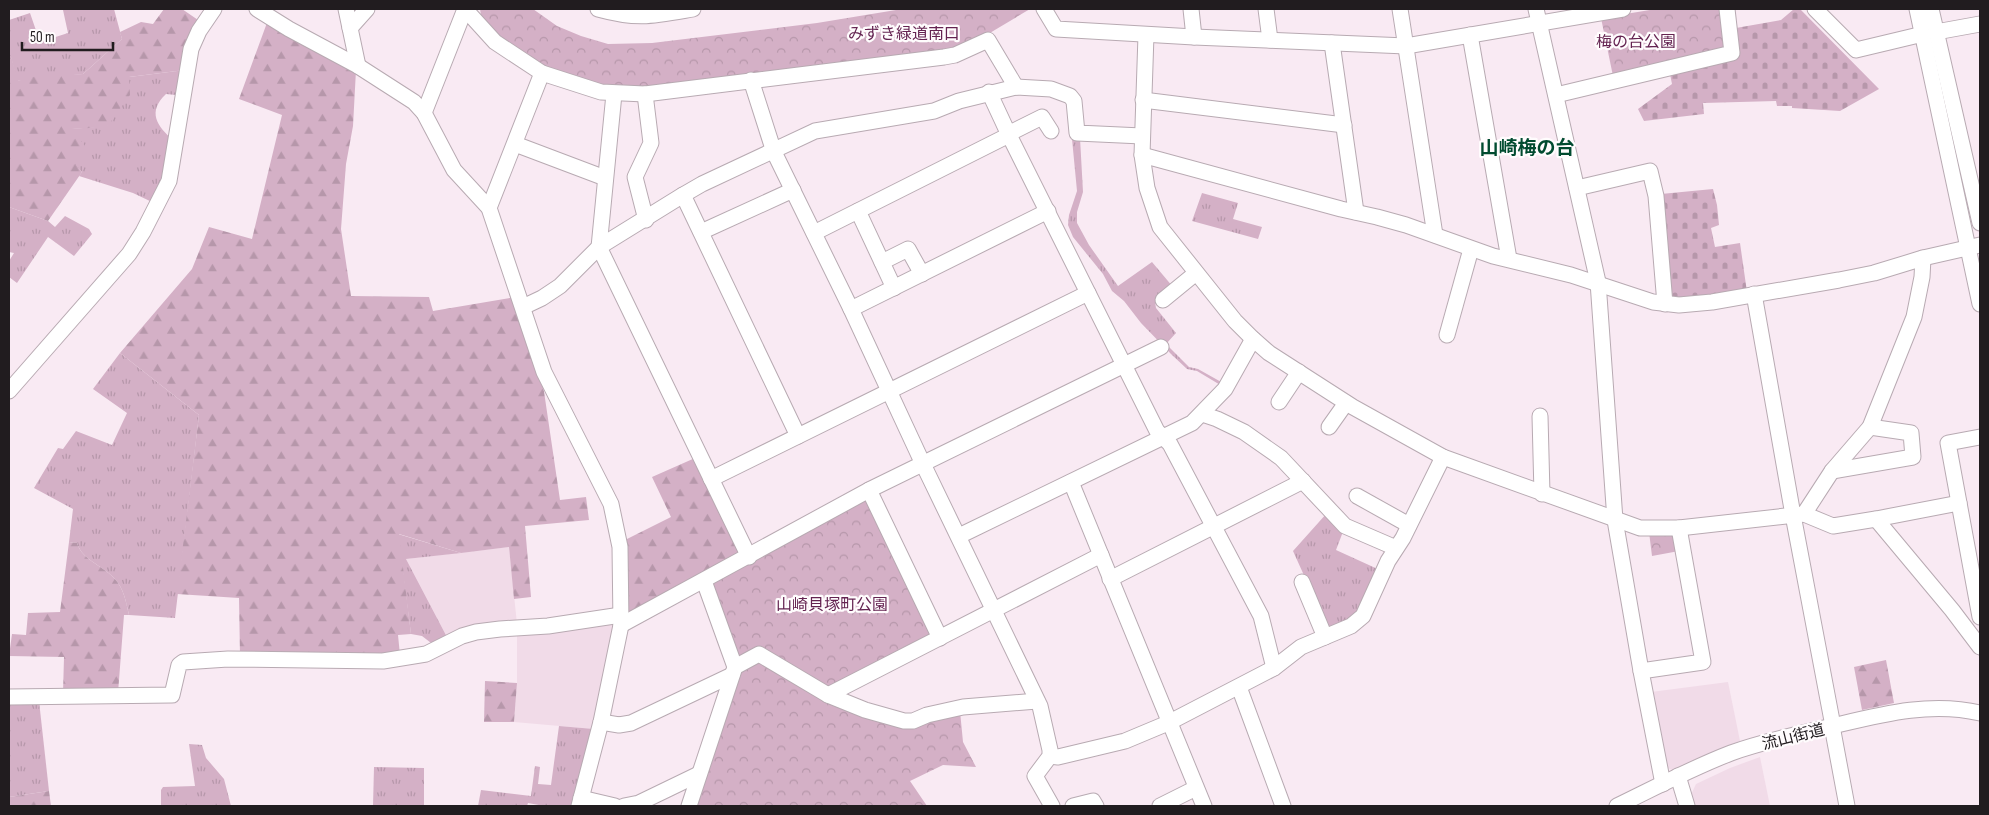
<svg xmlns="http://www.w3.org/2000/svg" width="1989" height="815" font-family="'Sofia Sans Condensed','Noto Sans JP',sans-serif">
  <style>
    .built { fill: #f1dbe8 }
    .grass { fill: url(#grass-tufts) }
    .forest { fill: url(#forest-firs) }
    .cemetery { fill: url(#cemetery-stones) }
    .park { fill: url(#park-crowns) }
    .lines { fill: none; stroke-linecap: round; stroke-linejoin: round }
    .minor-casing { stroke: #b8aab2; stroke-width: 17 }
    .minor { stroke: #fff; stroke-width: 15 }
    .labels { text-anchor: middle; stroke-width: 4.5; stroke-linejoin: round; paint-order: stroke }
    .park-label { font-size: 16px; fill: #642351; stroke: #fffcfd }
    .street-label { font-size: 16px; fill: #211c1f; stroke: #fffcfd }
    .quarter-label { font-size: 19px; font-weight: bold; fill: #014b30; stroke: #fffcfd }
  </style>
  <defs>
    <pattern id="grass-tufts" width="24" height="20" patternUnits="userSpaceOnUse" patternTransform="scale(1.25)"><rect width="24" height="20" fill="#d4b0c6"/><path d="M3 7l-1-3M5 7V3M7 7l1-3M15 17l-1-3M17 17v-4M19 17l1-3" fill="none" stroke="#b697aa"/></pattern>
    <pattern id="forest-firs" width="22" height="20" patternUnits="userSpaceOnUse" patternTransform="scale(1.25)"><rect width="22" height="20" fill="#d4b0c6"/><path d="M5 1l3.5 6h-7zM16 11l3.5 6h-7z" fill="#b697aa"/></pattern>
    <pattern id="cemetery-stones" width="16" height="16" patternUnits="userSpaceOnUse" patternTransform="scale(1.25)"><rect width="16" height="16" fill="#d4b0c6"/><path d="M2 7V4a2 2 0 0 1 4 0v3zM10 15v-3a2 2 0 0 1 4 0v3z" fill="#b697aa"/></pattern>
    <pattern id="park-crowns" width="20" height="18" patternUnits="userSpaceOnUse" patternTransform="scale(1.25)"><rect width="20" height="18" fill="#d4b0c6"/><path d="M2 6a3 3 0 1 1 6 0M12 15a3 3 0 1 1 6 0" fill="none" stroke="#b697aa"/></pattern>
  </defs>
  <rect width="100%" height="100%" fill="#f9eaf3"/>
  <g class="built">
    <polygon points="509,547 517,624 448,639 406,559"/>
    <polygon points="617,620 594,729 514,722 517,683 517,630"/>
    <polygon points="1728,682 1740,741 1672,770 1666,767 1651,692"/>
    <polygon points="1760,757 1770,806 1693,806 1690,797 1696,784 1730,768"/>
  </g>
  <g class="grass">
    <polygon points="68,9 114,9 122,39 83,74 17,81 11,57 9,56 9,20 30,13 40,42 68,33 63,10"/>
    <path d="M185 70 176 95 166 94C147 112 157 126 173 140L154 203 133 193 79 176 82 172 76 166 71 129 107 126 129 77Z"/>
    <polygon points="1080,138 1083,192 1077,212 1077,223 1089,245 1118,286 1152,262 1173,287 1155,302 1156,308 1176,333 1166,344 1189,367 1198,369 1223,383 1222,386 1197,371 1187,369 1171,354 1141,323 1124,301 1112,291 1103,274 1073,237 1068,225 1069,215 1077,191 1072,139"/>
    <polygon points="1202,193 1238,203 1233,219 1262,227 1258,239 1192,221"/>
    <polygon points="9,207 48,221 55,227 65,216 89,229 92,234 74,256 48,237 17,283 9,277 9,261 14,253 9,252"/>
    <path d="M120 353 199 415 175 618 129 615C126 602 124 588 114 578 102 565 82 560 77 543L69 542 73 509 34 488 58 448 63 449 76 431 112 445 127 413 93 389Z"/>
    <polygon points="1327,513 1344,529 1336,550 1382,571 1362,614 1330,633 1293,551"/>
    <polygon points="398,534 461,553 406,559 448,639 435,646 422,636 411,634"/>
    <polygon points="9,700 39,701 49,791 9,797"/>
    <polygon points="559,726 594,729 574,806 544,806 528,803 527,806 478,806 481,790 531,796 535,766 540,767 538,784 551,785"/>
    <polygon points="189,744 202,745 206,758 224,779 231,806 161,806 161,790 163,787 195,786"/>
    <polygon points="374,767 424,768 424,806 373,806"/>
  </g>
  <g class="forest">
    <polygon points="164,9 182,9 201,22 185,70 129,77 130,95 107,127 72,129 85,146 76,165 82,172 48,221 9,207 9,56 11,56 18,81 29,77 83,74 122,39 120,32 141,22 153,24"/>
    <polygon points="268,20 356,70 353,126 346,164 341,229 351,296 429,297 433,311 516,297 542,378 560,500 586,497 589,520 525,526 531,597 514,599 509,547 461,553 399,534 411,634 398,635 400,655 240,656 239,598 177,594 199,415 120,353 192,269 209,227 252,239 282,115 239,99"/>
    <polygon points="695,458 739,551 737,556 630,614 626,611 623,541 671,517 652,477"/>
    <path d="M69 542 77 543C82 560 102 565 114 578 124 588 126 602 129 615H124L118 693H63L64 657 9 656 12 634 26 635 28 613 60 612Z"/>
    <polygon points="1886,660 1894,703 1862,710 1854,667"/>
    <polygon points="485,681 517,683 514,722 484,722"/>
    <polygon points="49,791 51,806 9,806 9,797"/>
  </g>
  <g class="cemetery">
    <polygon points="1794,9 1800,9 1879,89 1840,111 1792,108 1792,106 1777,106 1776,101 1703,103 1704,114 1644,121 1638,109 1672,84 1670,74 1738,57 1736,28 1781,20"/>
    <polygon points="1713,189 1717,205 1719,225 1711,228 1715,247 1740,243 1747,292 1689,299 1671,297 1661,194"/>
  </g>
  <g class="park">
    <polygon points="480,9 533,9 557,26 581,36 608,44 652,43 817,23 902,9 1030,9 978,40 955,50 647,89 603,87 546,69 498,38 481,15"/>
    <polygon points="1656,9 1723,9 1726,45 1723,49 1613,76 1601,18"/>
    <polygon points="865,499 933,633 830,689 799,674 737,655 713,586 715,581"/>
    <polygon points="1649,532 1672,534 1679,551 1652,556"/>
    <polygon points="756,660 901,725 960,711 963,742 976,767 943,765 910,781 927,806 695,806 739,670"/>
  </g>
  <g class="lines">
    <defs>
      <g id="minor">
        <polyline points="257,9 289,29 358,66 414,102 424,113 454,170 489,208 544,372 611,504 620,547 621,625 601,722 579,806"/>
        <polyline points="346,9 358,66"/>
        <polyline points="465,9 495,42 542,73 601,92 645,94 944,57 955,55 988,40 1016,87"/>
        <path d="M598 9C638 20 653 16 693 9"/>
        <polyline points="1044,9 1056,29 1194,37 1406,46 1623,9"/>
        <polyline points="1191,9 1194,37"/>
        <polyline points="1266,9 1270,40"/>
        <polyline points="1400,9 1435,235"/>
        <polyline points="1536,9 1598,282 1615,520 1641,671 1663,784"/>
        <polyline points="1815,9 1856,50 1923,34"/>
        <polyline points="1917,9 1980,304"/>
        <polyline points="1931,9 1980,223"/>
        <polyline points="350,28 367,9"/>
        <polyline points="1936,32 1980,24"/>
        <polyline points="1146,35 1142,155 1147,188 1160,227 1235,321 1253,339 1269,353 1353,407 1443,457 1640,528 1679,528 1804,514 1833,526 1876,519 1959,503"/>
        <polyline points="1470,35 1509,259"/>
        <polyline points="1332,43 1356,212"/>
        <polyline points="751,80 774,152 851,309 923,464 1040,706 1050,750 1050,756 1035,776 1052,806"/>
        <polyline points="989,92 1009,135 1157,431 1170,444 1261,616 1274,668"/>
        <polyline points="614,94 599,247 749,557"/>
        <polyline points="645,94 651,143 635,177 646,220"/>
        <polyline points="1556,95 1732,53 1727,9"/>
        <polyline points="1143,100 1344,125"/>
        <polyline points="424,113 465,9"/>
        <polyline points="1008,134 1042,117 1051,131"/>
        <polyline points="515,144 605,178"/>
        <polyline points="1142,155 1341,209 1377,217 1406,225 1493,256 1571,275 1653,302 1679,305 1712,302 1839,280 1874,273 1923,258 1980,245"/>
        <polyline points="1577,188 1650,171 1656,196 1665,304"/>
        <polyline points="683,195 798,436"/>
        <polyline points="489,208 542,73"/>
        <polyline points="858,211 894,288"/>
        <polyline points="701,232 793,190"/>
        <polyline points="814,233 1009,135"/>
        <polyline points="882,262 908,249 922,274"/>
        <polyline points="1754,294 1793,515 1833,726"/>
        <polyline points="1163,300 1196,273"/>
        <polyline points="523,307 542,298 560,286 599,247 683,195 702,184 815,131 934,111 959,101 1016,87 1051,89 1070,96 1074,101 1077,133 1142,136"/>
        <polyline points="851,309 1048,211"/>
        <polyline points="1447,335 1471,249"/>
        <polyline points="9,391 129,254 143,232 169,181 191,49 199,31 214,9"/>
        <polyline points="1279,402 1299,372"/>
        <polyline points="1202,414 1217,419 1244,432 1281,458 1345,526 1396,548"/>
        <polyline points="1540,416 1542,494"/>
        <polyline points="1329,427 1346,403"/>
        <polyline points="1980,437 1948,443 1980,617"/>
        <polyline points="1832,471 1913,457 1911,433 1870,427"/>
        <polyline points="711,479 1088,293"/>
        <polyline points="1071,482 1204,806"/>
        <polyline points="869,490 940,638"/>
        <polyline points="1357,496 1409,525"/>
        <polyline points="1804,514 1832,471 1870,427 1914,317 1922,277 1923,258"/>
        <polyline points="1876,519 1952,610 1980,647"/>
        <polyline points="959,536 1192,423 1225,389 1253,339"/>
        <polyline points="1110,579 1303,481"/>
        <polyline points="704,581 735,667"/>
        <polyline points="1302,582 1325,637"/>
        <polyline points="621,625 869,490 1161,347"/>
        <polyline points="1641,671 1703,662 1679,528"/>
        <polyline points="1239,687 1283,806"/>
        <polyline points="828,695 1101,555"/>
        <polyline points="9,697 172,695 179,665 183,662 228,659 383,661 426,654 462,636 476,632 500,629 548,626 621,615"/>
        <polyline points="601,722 619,725 631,723 732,675"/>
        <polyline points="1832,726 1847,806"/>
        <polyline points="1050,756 1058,757 1125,741 1168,723 1274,668 1301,647 1351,626 1363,616 1388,561 1403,538 1443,457"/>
        <polyline points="1678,776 1687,806"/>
        <polyline points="581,798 615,806"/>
        <polyline points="624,806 639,803 699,774"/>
        <polyline points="689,806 735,667 759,654 828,695 865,710 904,721 913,721 927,715 963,707 1037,701"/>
        <polyline points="1073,806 1093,801 1096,806"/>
        <polyline points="1160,806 1196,788"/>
        <path d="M1617 806C1654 788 1692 768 1731 753 1767 740 1804 733 1841 724 1887 713 1933 702 1980 713"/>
      </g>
    </defs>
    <use href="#minor" class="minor-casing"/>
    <use href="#minor" class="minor"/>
  </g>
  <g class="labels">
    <g class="park-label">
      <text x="904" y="39">みずき緑道南口</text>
      <text x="1636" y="47">梅の台公園</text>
      <text x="832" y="610">山崎貝塚町公園</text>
    </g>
    <g class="street-label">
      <text transform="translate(1793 736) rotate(-14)" y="6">流山街道</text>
    </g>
    <g class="quarter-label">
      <text x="1527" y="154">山崎梅の台</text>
    </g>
  </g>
  <rect width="1989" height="815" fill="none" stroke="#211c1f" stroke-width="20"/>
  <path d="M22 42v8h91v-8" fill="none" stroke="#211c1f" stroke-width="2.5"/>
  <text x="30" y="42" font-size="15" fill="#211c1f" stroke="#fffcfd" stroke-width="4" paint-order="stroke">50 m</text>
</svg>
